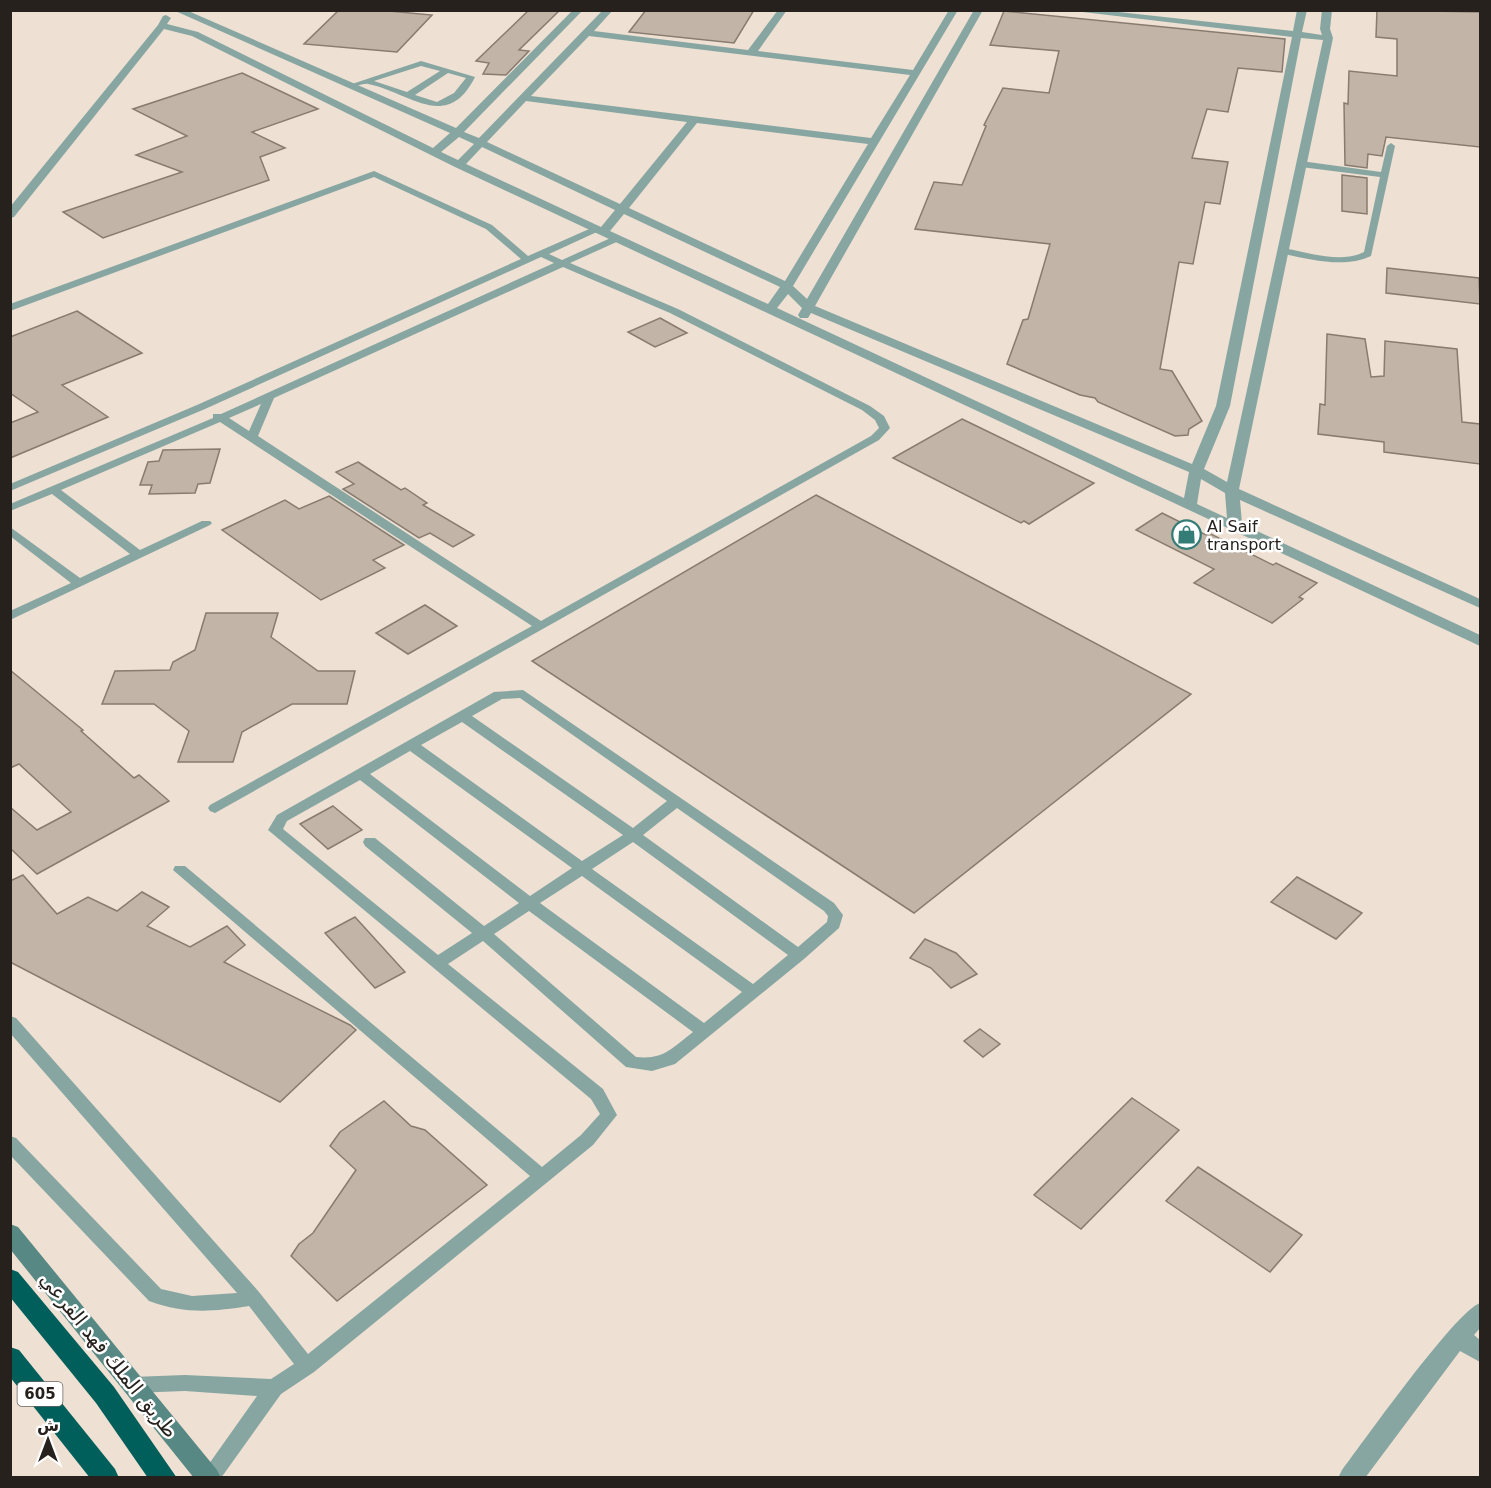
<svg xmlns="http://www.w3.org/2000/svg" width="1491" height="1488" font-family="'DejaVu Sans','Noto Sans Arabic',sans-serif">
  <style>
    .building { fill: #c2b5a7; stroke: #887b6f; stroke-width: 1.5 }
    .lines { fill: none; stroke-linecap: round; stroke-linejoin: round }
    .service { fill: #87a6a2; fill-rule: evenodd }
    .minor { fill: #87a6a2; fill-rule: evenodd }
    .secondary { fill: #588883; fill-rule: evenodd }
    .motorway { fill: #005f5a; fill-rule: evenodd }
    .labels { text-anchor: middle; stroke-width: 5; stroke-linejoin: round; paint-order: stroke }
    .shield { fill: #fff; stroke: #676460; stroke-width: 1.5 }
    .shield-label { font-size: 15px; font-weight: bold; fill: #26211c }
    .poi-label { font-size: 16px; fill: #26211c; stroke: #fff; text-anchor: start }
    .near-street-label { font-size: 20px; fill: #26211c; stroke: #fff }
  </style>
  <rect width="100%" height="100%" fill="#eee0d2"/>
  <g class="building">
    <polygon points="339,10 378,10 432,15 397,52 304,44"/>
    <polygon points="529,10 560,10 519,50 529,51 506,75 483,74 489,63 476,61"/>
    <polygon points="646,10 754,10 734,43 629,32"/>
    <polygon points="1377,10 1480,12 1480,147 1386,137 1382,156 1368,154 1367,168 1345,165 1344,103 1348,104 1349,71 1397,76 1397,39 1376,37"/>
    <polygon points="1004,11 1285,39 1282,72 1238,68 1228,112 1207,109 1192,158 1228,162 1220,204 1205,202 1193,264 1179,262 1160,369 1172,371 1202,421 1189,429 1188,435 1175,436 1098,402 1095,398 1080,395 1007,364 1023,320 1028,319 1050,244 915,229 934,182 962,185 986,126 984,125 1003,88 1049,93 1059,51 990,45"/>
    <polygon points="242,73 318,109 252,132 285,148 260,157 269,180 103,238 63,212 182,172 136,155 187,136 133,109"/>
    <polygon points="1342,175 1367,178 1367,214 1342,211"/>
    <polygon points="1387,268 1479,278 1480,304 1386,293"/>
    <polygon points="77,311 142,353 62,385 108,417 10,458 10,423 38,412 10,393 10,337"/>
    <polygon points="660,318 687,333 655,347 628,332"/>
    <polygon points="1327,334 1365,339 1371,377 1384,376 1385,341 1457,349 1462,422 1480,424 1480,464 1384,452 1384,442 1318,434 1320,404 1325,405"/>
    <polygon points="962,419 1094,483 1029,524 1024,521 1021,523 893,458"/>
    <polygon points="220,449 210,483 198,484 195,493 149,494 152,485 140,485 148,462 159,461 163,450"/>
    <polygon points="358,462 401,490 405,488 427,503 423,505 474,535 453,547 430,533 419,538 343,489 354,484 336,472"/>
    <polygon points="816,495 1191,694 914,913 532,661"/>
    <polygon points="329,496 404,545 373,560 385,568 321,600 222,530 285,500 299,509"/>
    <polygon points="1162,513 1206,535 1209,533 1273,565 1276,563 1317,583 1299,597 1303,599 1272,623 1194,583 1214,569 1136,530"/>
    <polygon points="425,605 457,626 408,654 376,633"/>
    <polygon points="206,613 278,613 271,637 318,671 355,671 347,704 292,704 242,732 233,762 178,762 189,731 154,704 102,704 115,671 170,670 173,662 195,650"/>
    <polygon points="10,670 83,730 81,731 134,778 139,775 169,801 37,874 10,848 10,807 37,830 71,812 19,764 10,768"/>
    <polygon points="333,806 362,830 328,849 300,824"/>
    <polygon points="23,875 57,914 88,897 117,911 142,892 169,907 147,926 190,947 227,926 245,945 224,962 350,1025 356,1030 280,1102 10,962 10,881"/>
    <polygon points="1297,877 1362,913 1336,939 1271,902"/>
    <polygon points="355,917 405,972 375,988 325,933"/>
    <polygon points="925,939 956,953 977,974 951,988 931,968 910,958"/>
    <polygon points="980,1029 1000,1044 983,1057 964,1041"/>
    <polygon points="1132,1098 1179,1130 1081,1229 1034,1195"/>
    <polygon points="384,1101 411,1126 425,1130 487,1185 337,1301 291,1256 299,1244 313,1233 356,1170 330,1146 340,1132"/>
    <polygon points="1198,1167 1302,1235 1270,1272 1166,1201"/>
  </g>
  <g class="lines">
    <g class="service">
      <path d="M421 61 475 77C447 133 409 92 368 84 363 83 356 87 350 88L346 86ZM421 66 440 71 407 92 374 81ZM448 73 466 78 454 93 437 102 415 95Z"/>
      <path d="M1391 143 1395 146 1371 256C1344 269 1308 259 1280 253L1278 251 1283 248C1307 252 1340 264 1364 252L1380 177 1301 167 1297 164 1301 161 1381 172 1387 146Z"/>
      <path d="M374 171 492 225 528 256 596 226 601 229 599 231 549 254 562 260 615 236H621V240L570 263 678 309 870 406 884 416 890 428 879 440 215 813 210 811 208 808 210 805 532 626 220 422 61 490 140 550 202 521H210L212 523 210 525 10 620V611L71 583 10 536V527L80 578 130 554 52 494 10 511V504L213 418V414H221L554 263 541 257 205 409 10 491V484L197 405 521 259 486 229 374 177 10 311V304ZM563 267 670 313 862 410 875 420 879 428 871 436 541 621 258 436 274 398ZM261 404 249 431 229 418Z"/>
      <path d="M523 690 834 903 843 915 839 928 804 959 675 1064 652 1071 626 1067 483 941 448 964 603 1089 617 1115 593 1145 314 1372 281 1394 221 1478H199L257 1396 185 1391 132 1393 125 1391 123 1385 125 1379 132 1377 185 1375 271 1379 294 1364 249 1306C211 1312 185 1314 149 1301L10 1155V1136L16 1138 161 1289 192 1296 237 1293 10 1033V1016L16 1018 259 1292 308 1354 530 1176 173 870 175 866H185L542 1167 581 1135 600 1114 591 1099 268 830 277 815 494 692ZM520 698 667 801 633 828 472 716 502 699ZM462 722 623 835 582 861 421 745ZM410 751 572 868 530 896 370 774ZM360 780 519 903 484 926 375 838H365L363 842 365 846 472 933 438 955 283 829 287 821ZM677 808 824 911 828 916 827 922 798 947 643 835ZM633 842 788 955 753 984 592 869ZM582 876 742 992 704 1023 540 903ZM529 911 693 1032C672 1048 664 1060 636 1057L494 934Z"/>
    </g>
    <g class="minor">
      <path d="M173 10H186L456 128 573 10H583L464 132 479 138 603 10H613L594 31 748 50 778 10H787L758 51 913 70 949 10H958L793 286 807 299 974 10H983L815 306 1192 464 1216 406 1292 37 1066 10H1100L1293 31 1297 10H1307L1302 32 1322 35 1320 29 1322 10H1332L1330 29 1333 38 1239 489 1480 599V608L1240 500 1242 524 1480 635V646L455 167 192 36 164 29 14 217 10 218V207L158 25 163 16 166 15 171 18 167 24 198 32 433 148 450 133ZM589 36 910 75 871 138 531 96ZM1301 38 1323 40 1227 482 1204 469 1230 406ZM526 101 687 122 620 204 487 142ZM697 123 868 144 785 281 629 208ZM459 137 474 144 458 160 441 152ZM482 147 615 210 601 227 466 164ZM624 214 780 287 768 304 610 231ZM788 294 802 308 798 315 800 318H808L811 313 1189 472 1184 498 777 308ZM1201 479 1225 493 1227 518 1197 504Z"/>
      <path d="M1480 1303V1328L1474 1335 1480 1340V1362L1460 1351 1365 1478H1338L1342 1470C1364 1441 1455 1312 1480 1303Z"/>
    </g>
    <polygon class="secondary" points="10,1224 18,1227 217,1470 221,1478 194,1478 10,1249"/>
    <g class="motorway">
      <polygon points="10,1269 18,1272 114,1387 177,1478 148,1478 96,1403 10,1297"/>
      <polygon points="10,1347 19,1350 115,1469 119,1478 90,1478 10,1377"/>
    </g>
  </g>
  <defs>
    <symbol id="shop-ring" viewBox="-11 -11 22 22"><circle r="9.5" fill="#fff" stroke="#347c76" stroke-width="1.5"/><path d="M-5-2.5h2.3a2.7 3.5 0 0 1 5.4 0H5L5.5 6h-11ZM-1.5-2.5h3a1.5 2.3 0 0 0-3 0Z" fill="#347c76"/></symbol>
  </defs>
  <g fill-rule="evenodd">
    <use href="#shop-ring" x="1170" y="518" width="33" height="33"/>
  </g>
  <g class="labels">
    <rect class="shield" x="17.5" y="1382" width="45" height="24" rx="4.5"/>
    <g class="shield-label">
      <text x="40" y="1399">605</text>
    </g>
    <g class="poi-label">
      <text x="1207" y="532">Al Saif<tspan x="1207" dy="18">transport</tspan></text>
    </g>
    <g class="near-street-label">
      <text transform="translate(109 1355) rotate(51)" y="7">طريق الملك فهد الفرعي</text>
    </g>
  </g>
  <rect width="1491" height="1488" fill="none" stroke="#26211c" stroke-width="24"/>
  <g transform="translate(48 1440)" stroke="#ffffff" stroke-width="4.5" paint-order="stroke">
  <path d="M0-4.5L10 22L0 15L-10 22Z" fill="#26211c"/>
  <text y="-9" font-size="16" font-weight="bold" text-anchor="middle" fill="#26211c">ش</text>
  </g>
</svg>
